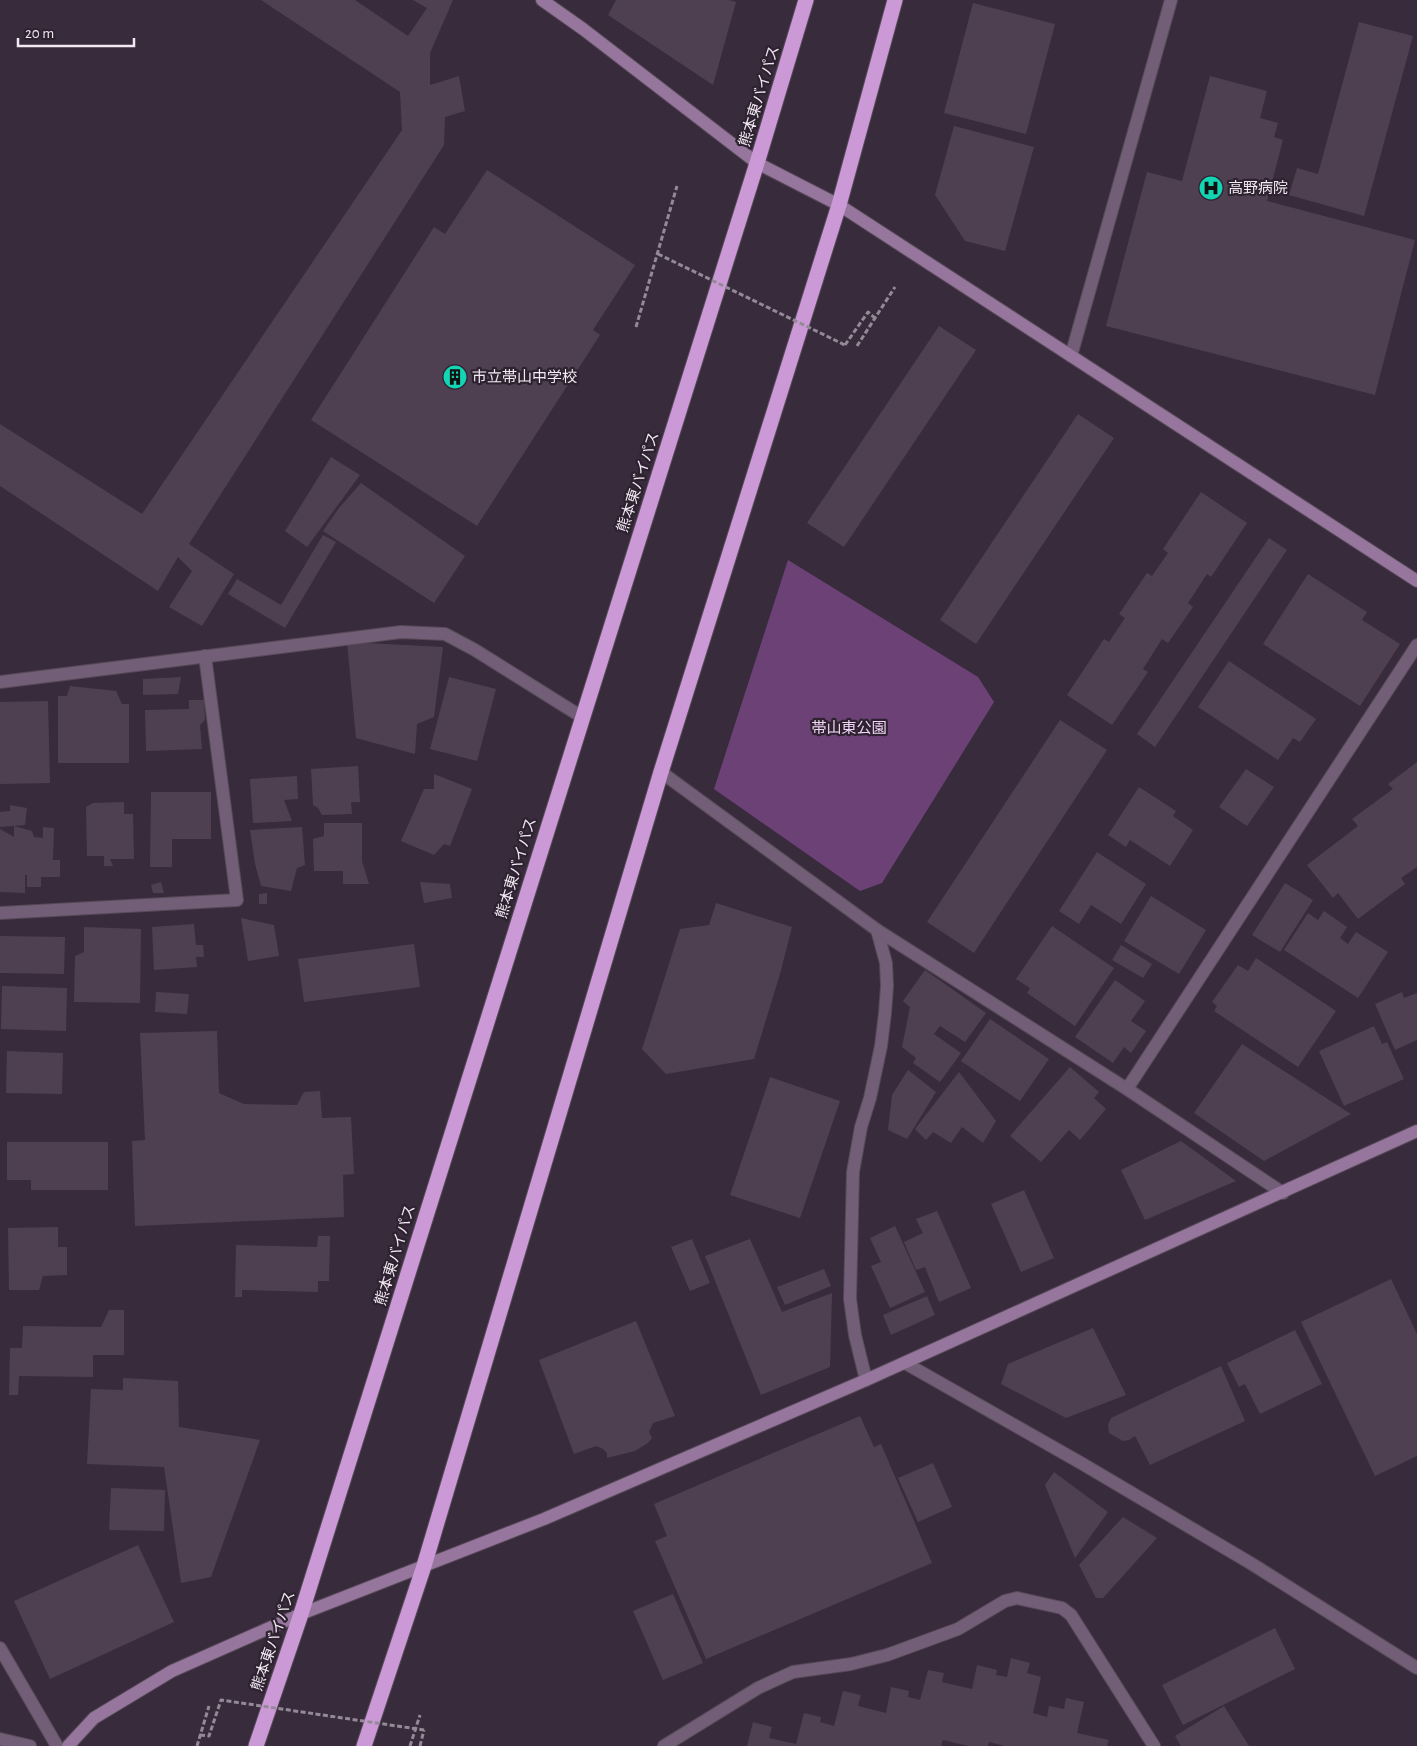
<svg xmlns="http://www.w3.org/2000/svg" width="1417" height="1746" font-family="'Alegreya Sans','Noto Sans JP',sans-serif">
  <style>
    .green { fill: #6c4276 }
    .building { fill: #4e4051 }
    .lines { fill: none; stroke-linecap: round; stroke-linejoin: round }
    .lane-casing { stroke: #564958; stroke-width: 14 }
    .street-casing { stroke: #564958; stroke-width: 14 }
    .secondary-casing { stroke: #564958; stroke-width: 14 }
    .highway-casing { stroke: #564958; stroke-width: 17 }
    .path { stroke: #948a97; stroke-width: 3; stroke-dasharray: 5 2.5; stroke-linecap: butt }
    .lane { stroke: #725e76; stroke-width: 12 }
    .street { stroke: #725e76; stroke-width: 12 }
    .secondary { stroke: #96769d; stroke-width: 12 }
    .highway { stroke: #cb99d6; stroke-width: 15 }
    .path-bridge { stroke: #948a97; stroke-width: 3; stroke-dasharray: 5 2.5; stroke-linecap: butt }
    .labels { text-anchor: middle; stroke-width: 4.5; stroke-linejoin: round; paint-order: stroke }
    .street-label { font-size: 15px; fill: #f1e9f3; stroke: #2e2231 }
    .poi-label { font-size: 15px; fill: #f1e9f3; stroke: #2e2231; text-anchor: start }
    .park-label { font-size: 15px; fill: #f1d6f7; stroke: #2e2231 }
  </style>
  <rect width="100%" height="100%" fill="#382b3b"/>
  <polygon class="green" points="788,560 978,677 994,702 882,883 860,891 714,789"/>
  <g class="building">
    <polygon points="261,0 355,0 408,36 427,8 413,0 453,0 430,53 430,85 459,76 465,111 445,117 444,145 189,544 234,574 202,626 169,607 192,571 178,557 158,591 0,486 0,424 142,514 402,130 400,92"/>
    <polygon points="616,0 729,0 736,2 713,85 608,15"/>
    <polygon points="973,3 1055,24 1026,134 944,113"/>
    <polygon points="1359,22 1413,36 1364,216 1289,195 1297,168 1318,174"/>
    <polygon points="1210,76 1267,91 1260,118 1278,123 1274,137 1283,140 1267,201 1415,240 1375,395 1106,326 1147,172 1182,181"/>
    <polygon points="954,126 1034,147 1005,251 965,241 935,195"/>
    <polygon points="487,170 635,265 593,330 600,335 477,526 311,420 434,227 445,234"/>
    <polygon points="939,326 976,350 844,547 807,523"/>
    <polygon points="1078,414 1114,438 976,644 940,620"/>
    <polygon points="331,457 360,475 307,547 285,531"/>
    <polygon points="361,483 465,556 434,603 323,531 339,508"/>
    <polygon points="1201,492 1247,523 1211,577 1207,574 1188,603 1193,607 1168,643 1162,639 1143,669 1148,672 1112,725 1067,695 1104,639 1109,642 1125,618 1119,614 1147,573 1152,576 1168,553 1163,549"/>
    <polygon points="323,535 336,542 285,628 228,594 237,579 281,605"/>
    <polygon points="1269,538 1287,550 1155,747 1137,734"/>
    <polygon points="1308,574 1367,612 1362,620 1400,644 1360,706 1263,644"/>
    <polygon points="347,642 443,647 434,717 417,724 415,754 356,738"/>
    <polygon points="1229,661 1316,719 1300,742 1293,738 1278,760 1198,707"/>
    <polygon points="181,677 178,694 143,695 143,679"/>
    <polygon points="449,677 496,689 477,761 430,749"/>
    <polygon points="70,686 116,691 122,704 129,704 129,763 58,763 58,696 67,696"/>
    <polygon points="189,700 204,700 205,720 200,725 202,749 146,751 145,710 189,709"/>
    <polygon points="48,701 50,783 0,784 0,702"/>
    <polygon points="1060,720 1107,750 974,953 927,922"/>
    <polygon points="1417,762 1417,867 1401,878 1405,884 1358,919 1338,893 1333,898 1307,865 1358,826 1352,819 1393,789 1388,784"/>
    <polygon points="358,766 360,802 351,802 352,814 322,815 318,808 313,805 311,769"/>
    <polygon points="1246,769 1274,787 1247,826 1219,807"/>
    <polygon points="434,774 472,789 450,846 444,844 434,855 401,841 424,789 434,789"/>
    <polygon points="297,776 298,799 284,800 292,821 253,823 250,779"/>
    <polygon points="1139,787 1176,811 1173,816 1193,830 1170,866 1130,840 1126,847 1108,835"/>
    <polygon points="151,792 211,792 211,839 172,839 172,867 150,867"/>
    <polygon points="124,802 124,814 133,814 134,859 110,859 113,866 104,866 104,856 87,856 86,807 93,803"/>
    <polygon points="10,805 27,808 25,825 0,827 0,812 10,811"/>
    <polygon points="324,823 362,823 362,861 369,884 343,884 343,871 314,871 313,839 324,836"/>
    <polygon points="14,826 32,831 34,837 43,838 43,827 54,828 53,860 60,860 60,877 41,877 41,887 27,887 27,875 25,875 25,893 0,892 0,829 14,837"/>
    <polygon points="302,827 305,865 297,868 291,891 261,886 255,864 250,830"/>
    <polygon points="1097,852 1146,884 1121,924 1091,905 1079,924 1059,911"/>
    <polygon points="161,882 164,893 153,893 151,885"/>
    <polygon points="420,882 450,884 452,898 424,903"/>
    <polygon points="1285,883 1313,900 1280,952 1252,935"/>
    <polygon points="267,893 267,904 259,904 259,894"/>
    <polygon points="1151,896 1206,930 1179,974 1124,941"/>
    <polygon points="716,903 792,927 780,974 754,1059 666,1074 642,1049 680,929 709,925"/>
    <polygon points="1324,911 1347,927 1340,938 1348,944 1356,932 1388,952 1358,998 1284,950 1308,913 1318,920"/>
    <polygon points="241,918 274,925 279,956 248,961"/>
    <polygon points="194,924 196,945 203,945 204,957 196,957 197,967 154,970 152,927"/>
    <polygon points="1052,926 1114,968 1075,1026 1027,993 1030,988 1016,979"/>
    <polygon points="84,927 141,929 140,1003 74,1002 75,956 84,952"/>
    <polygon points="0,936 65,937 64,974 0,973"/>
    <polygon points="414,944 420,987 304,1002 298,959"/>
    <polygon points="1121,945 1152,964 1143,978 1112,960"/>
    <polygon points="1256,958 1336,1011 1298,1067 1214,1011 1217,1006 1212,1002 1238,965 1248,971"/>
    <polygon points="925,970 986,1013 965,1042 940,1026 934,1034 961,1053 940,1082 913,1063 916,1058 902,1047 910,1007 903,1001"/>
    <polygon points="1115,980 1145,1001 1131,1021 1146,1031 1131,1053 1124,1047 1113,1063 1075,1037"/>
    <polygon points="2,986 67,988 66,1031 1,1029"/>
    <polygon points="156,992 189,994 187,1014 155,1012"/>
    <polygon points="1402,992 1404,998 1417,993 1417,1040 1395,1050 1375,1004"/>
    <polygon points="990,1019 1049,1059 1020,1101 961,1061"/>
    <polygon points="1374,1026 1382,1044 1387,1042 1404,1079 1344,1106 1319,1051"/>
    <polygon points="217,1031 219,1093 244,1104 297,1105 304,1092 320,1091 322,1118 351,1117 354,1174 343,1175 344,1217 135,1226 132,1141 145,1140 140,1033"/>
    <polygon points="1242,1044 1351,1114 1264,1161 1194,1113"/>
    <polygon points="7,1051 63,1053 62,1094 6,1093"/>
    <polygon points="1070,1067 1099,1092 1094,1098 1106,1109 1080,1140 1069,1130 1041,1162 1010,1136"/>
    <polygon points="908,1070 936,1092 907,1139 888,1130 892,1095"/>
    <polygon points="959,1072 996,1121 983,1143 962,1127 951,1143 933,1132 926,1140 915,1129"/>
    <polygon points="770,1077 840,1101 800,1218 730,1195"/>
    <polygon points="1181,1141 1236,1181 1145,1220 1121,1170"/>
    <polygon points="7,1142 108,1142 108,1190 31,1190 31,1180 7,1180"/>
    <polygon points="1024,1190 1054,1258 1021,1272 991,1204"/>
    <polygon points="937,1211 971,1288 939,1302 925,1267 916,1270 904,1242 923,1233 916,1219"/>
    <polygon points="895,1226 925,1292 890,1308 871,1266 881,1262 870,1238"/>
    <polygon points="58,1227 58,1247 67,1247 67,1275 43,1276 39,1290 9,1290 8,1228"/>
    <polygon points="318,1236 330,1236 329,1281 318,1281 318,1292 242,1290 242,1297 235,1297 236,1245 317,1247"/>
    <polygon points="692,1239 710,1283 690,1291 671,1247"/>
    <polygon points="750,1239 782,1312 832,1293 830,1367 761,1395 705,1256"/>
    <polygon points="824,1269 831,1286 785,1305 777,1287"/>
    <polygon points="1391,1279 1417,1334 1417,1456 1375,1476 1301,1322"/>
    <polygon points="927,1296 935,1315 891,1335 883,1315"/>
    <polygon points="109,1310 124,1310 124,1355 93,1355 93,1377 19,1376 18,1395 9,1395 10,1348 22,1348 23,1326 101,1327"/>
    <polygon points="636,1321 675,1416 653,1423 649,1432 652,1438 648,1443 635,1451 607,1458 607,1453 603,1449 596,1446 574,1454 539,1360"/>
    <polygon points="1093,1328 1126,1395 1066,1418 1001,1384 1008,1364"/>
    <polygon points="1295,1330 1322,1384 1260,1414 1245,1384 1239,1387 1227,1363"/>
    <polygon points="1221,1366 1245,1421 1150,1465 1135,1436 1129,1440 1123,1441 1109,1433 1108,1425 1111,1418"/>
    <polygon points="123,1378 178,1381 179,1427 260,1440 211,1577 181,1583 164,1467 87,1464 91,1389 123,1390"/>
    <polygon points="860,1416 874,1447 881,1444 932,1563 706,1659 655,1541 667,1536 654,1504"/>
    <polygon points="933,1463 952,1507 918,1522 898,1478"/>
    <polygon points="1054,1472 1108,1512 1075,1558 1045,1485"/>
    <polygon points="111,1488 165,1490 164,1531 109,1530"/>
    <polygon points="1123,1517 1157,1538 1103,1598 1096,1598 1079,1565"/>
    <polygon points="138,1545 174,1622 50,1679 14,1601"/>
    <polygon points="673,1594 703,1663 663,1680 633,1611"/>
    <polygon points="1275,1628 1295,1669 1183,1725 1162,1685"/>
    <polygon points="1011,1658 1030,1663 1027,1673 1041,1677 1033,1713 1047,1717 1049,1706 1064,1709 1066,1698 1084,1702 1077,1733 1109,1740 1107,1746 1005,1746 989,1742 988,1746 968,1746 943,1740 941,1746 747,1746 753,1722 772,1727 769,1738 796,1744 804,1713 821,1717 820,1722 834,1726 843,1691 861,1695 858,1706 886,1713 891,1687 909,1691 908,1697 920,1700 928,1670 944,1673 942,1682 972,1689 977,1665 997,1670 996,1675 1007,1677"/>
    <polygon points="1224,1706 1249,1746 1181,1746 1175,1736"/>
  </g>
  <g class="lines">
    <defs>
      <polyline id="lane" points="1071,356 1171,0"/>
      <g id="street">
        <polyline points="0,682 401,632 445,634 475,650 582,717"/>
        <polyline points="661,772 877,930 1127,1089 1283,1193"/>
        <polyline points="0,913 237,900 205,656"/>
        <polyline points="1127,1089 1417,645"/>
        <polyline points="905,1363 1081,1463 1252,1564 1417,1668"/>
        <polyline points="866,1380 855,1335 850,1299 851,1256 853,1172 861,1127 870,1098 881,1046 885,1013 887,986 886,963 877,930"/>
        <polyline points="0,1648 57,1746"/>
        <polyline points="0,1739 30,1746"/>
        <polyline points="664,1746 758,1688 793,1672 851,1664 887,1655 958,1629 1005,1601 1017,1598 1062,1608 1071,1615 1154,1746"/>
      </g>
      <g id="secondary">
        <polyline points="542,0 583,29 757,163 839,205 1417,581"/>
        <polyline points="68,1746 94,1718 172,1671 301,1614 544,1519 866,1380 1417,1131"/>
      </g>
      <g id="highway">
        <polyline points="256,1746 301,1614 757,163 806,0"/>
        <polyline points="364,1746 424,1566 661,772 839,205 895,0"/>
      </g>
    </defs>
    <use href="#lane" class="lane-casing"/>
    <use href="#street" class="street-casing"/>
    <use href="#secondary" class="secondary-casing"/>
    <use href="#highway" class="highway-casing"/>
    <g class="path">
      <polyline points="636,327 677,186"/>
      <polyline points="845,345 868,312 876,319"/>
      <polyline points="857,346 895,287"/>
      <polyline points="197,1746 209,1706"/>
      <polyline points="410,1746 420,1715"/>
      <polyline points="420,1746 424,1730"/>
    </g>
    <use href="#lane" class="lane"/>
    <use href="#street" class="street"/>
    <use href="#secondary" class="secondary"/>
    <use href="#highway" class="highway"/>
    <g class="path-bridge">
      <polyline points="658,254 845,345"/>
      <polyline points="200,1735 209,1736 221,1700 424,1730"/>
    </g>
  </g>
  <defs>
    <symbol id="hospital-disc" viewBox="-11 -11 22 22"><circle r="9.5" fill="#13d5b3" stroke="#2e2231"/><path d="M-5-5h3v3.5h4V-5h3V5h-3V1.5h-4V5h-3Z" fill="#111"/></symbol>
    <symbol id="building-disc" viewBox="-11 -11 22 22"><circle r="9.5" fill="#13d5b3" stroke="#2e2231"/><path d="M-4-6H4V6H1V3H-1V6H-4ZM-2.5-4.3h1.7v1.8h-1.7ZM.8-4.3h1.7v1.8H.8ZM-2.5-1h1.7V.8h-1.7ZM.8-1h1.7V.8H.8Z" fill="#111"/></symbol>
  </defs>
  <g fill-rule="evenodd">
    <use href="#hospital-disc" x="1197" y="174" width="28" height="28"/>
    <use href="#building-disc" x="441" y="363" width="28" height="28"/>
  </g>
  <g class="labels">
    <g class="street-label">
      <text transform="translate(759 96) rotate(-73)" y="5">熊本東バイパス</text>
      <text transform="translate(638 482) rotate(-72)" y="5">熊本東バイパス</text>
      <text transform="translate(516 868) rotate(-73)" y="5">熊本東バイパス</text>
      <text transform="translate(395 1255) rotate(-73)" y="5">熊本東バイパス</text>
      <text transform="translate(273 1641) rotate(-71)" y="5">熊本東バイパス</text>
    </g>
    <g class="poi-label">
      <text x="1228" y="193">高野病院</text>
      <text x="472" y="382">市立帯山中学校</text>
    </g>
    <g class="park-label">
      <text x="849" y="733">帯山東公園</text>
    </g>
  </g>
  <path d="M18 38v8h116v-8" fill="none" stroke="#f1e9f3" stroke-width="2.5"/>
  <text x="25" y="38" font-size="15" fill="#f1e9f3" stroke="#2e2231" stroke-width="4" paint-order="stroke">20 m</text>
</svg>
